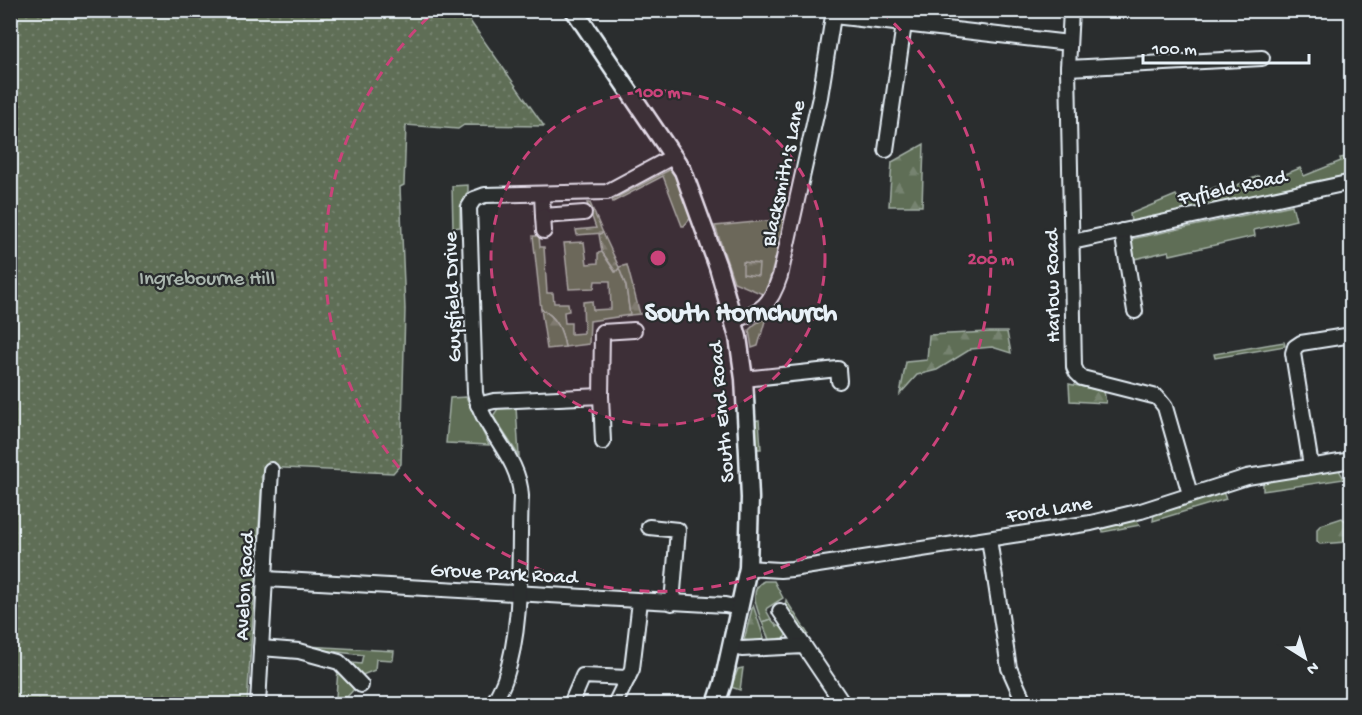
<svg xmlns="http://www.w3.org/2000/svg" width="1362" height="715" font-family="'Gochi Hand',sans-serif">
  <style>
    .grass { fill: #5f6e56; stroke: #a4b0a7; stroke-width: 1.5 }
    .forest { fill: url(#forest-firs); stroke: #a4b0a7; stroke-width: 1.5 }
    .park { fill: url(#park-dots); stroke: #a4b0a7; stroke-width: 1.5 }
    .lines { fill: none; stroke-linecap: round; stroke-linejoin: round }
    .minor-casing { stroke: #e8f1f8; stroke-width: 18 }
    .tertiary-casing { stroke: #e8f1f8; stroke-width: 21 }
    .minor { stroke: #2a2d2e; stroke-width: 14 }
    .tertiary { stroke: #2a2d2e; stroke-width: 16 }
    .ring { fill: none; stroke: #ca437a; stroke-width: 3; stroke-dasharray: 10 8 }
    .labels { text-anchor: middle; stroke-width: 4.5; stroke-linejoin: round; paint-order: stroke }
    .street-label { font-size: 21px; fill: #e8f1f8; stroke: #2a2d2e }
    .park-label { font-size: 21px; fill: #aab6af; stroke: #2a2d2e }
    .district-label { font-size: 27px; font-weight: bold; fill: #e8f1f8; stroke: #2a2d2e }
    .centre { fill: #ca437a; stroke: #2a2d2e; stroke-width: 3 }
    .ring-label { font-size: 18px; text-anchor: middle; font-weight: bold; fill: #ca437a; stroke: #2a2d2e; stroke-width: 4.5; stroke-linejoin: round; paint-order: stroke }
  </style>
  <defs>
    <pattern id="forest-firs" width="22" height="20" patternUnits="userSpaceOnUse" patternTransform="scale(1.5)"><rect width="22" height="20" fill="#5f6e56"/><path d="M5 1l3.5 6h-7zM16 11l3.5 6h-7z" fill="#76836f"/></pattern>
    <pattern id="park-dots" width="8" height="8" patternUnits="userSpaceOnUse" patternTransform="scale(1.5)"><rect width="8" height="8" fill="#5f6e56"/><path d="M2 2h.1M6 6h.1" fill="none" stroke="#76836f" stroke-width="1.8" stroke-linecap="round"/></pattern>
  </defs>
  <rect width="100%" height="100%" fill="#2a2d2e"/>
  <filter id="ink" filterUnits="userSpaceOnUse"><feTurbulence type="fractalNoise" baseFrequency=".0167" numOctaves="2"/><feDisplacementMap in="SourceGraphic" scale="12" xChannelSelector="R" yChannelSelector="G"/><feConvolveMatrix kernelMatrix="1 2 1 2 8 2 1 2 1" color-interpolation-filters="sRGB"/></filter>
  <g filter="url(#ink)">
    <g class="grass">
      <polygon points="1351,156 1351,174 1131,222 1130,214 1176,195 1180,202 1216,187 1219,193 1258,176 1262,184 1300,168 1304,176 1341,161 1340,158"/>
      <polygon points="671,169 680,180 693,215 684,226 682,226 663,176 613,202 612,200"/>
      <polygon points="468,185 468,191 460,207 460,227 453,228 452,186"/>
      <polygon points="587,203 590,203 603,233 577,235 576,230 596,228"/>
      <polygon points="1292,205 1296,220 1254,230 1255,236 1170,255 1169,251 1130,260 1127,240"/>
      <polygon points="787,219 765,295 734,282 715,226"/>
      <path d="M533 236H539L540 247H544L547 293H553L554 303H568L569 311 564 312 565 323H571V334L584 333 583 302 592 301 593 310 611 309 610 281H595L594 288 569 289 564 243 584 242 587 264 598 263V253L602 252 615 272 619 268 626 286 630 315 590 321 589 344 565 347C562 330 557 317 541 309Z"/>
      <polygon points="763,319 765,321 758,346 752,348 749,330 755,324"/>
      <polygon points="1284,342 1285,346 1215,358 1214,354"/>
      <polygon points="466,397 489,445 446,443 450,398"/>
      <polygon points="499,407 516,407 519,456 493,416"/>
      <polygon points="759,420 761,449 756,449 753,421"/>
      <polygon points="1338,468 1344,479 1263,491 1263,480"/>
      <polygon points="1223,492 1226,499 1153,521 1154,513"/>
      <polygon points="1135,519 1140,525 1103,532 1102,527"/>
      <path d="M764 581H774L783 598 767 608 766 610 771 619 762 622C757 609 748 589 764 581Z"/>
      <polygon points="786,600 808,634 804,637 785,605"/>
      <polygon points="271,644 394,651 393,660 376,659 375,670 360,676 344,662 361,664 363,655"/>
      <polygon points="743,668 740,690 731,687 738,669"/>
      <polygon points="338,669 355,688 347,697 336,697"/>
    </g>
    <g class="forest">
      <polygon points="924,144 922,206 889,206 892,162"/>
      <polygon points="603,233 619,267 627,265 640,314 630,315 626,286 619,268 616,272 602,252 599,234"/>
      <polygon points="743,262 759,264 758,276 743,274"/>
      <path d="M541 309C557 317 562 330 565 347L547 349Z"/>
      <polygon points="989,332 1007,332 1011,353 992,347 971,349 937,370 917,375 900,394 906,362 927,360 929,335"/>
      <polygon points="1069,384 1104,391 1106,403 1070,401"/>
      <polygon points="1342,518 1348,523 1346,542 1320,544 1317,541 1317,529 1321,525"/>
      <polygon points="753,605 765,641 755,642 744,640"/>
      <polygon points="771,619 777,626 784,626 787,634 784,638 769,640 762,622"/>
    </g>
    <polygon class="park" points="10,11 463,11 544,126 464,125 458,129 406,125 404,185 400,187 405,309 401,464 393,473 263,467 247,704 11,704"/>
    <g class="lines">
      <defs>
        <g id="minor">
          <polyline points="1071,10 1068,68 1074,367 1077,373 1082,378 1157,397 1165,407 1190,494"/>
          <polyline points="834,16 1069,43"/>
          <polyline points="1068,68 1262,58"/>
          <polyline points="886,150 904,24"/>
          <polyline points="542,194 543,216 584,213"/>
          <polyline points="543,216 544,231"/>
          <polyline points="1122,231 1135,311"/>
          <polyline points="1072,242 1352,182"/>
          <path d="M734 320C762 312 771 304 780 276L820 97 834 10"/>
          <polyline points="744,379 838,369 839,381"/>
          <polyline points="478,405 494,401 601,396"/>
          <polyline points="603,442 601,396 602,332 634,330"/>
          <polyline points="1311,466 1293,353 1295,347 1301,343 1352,335"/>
          <polyline points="649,527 678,530 672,603"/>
          <polyline points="989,539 1009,668 1025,704"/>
          <polyline points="748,568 780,570 792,569 1091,523 1141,511 1247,477 1352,460"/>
          <polyline points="266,579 725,605 740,608"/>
          <polyline points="780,611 804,646"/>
          <polyline points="732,647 742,649 804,646 843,704"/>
          <polyline points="261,648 299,651 339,662 361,685"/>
          <polyline points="258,704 271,470"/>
          <path d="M493 704C497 696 502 688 505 679 524 622 518 556 521 496 519 456 484 432 475 393L469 207 474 199 485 195 607 192 674 156"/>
          <polyline points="571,704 583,676 628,678"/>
          <polyline points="615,704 632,669 640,601"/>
        </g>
        <polyline id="tertiary" points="574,10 683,171 718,267 738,337 744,379 748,453 750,498 748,568 723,683 716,704"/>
      </defs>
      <use href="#minor" class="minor-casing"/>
      <use href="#tertiary" class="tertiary-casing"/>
      <use href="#minor" class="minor"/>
      <use href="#tertiary" class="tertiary"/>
    </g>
  </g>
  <circle cx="658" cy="258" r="167" fill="#ca437a" fill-opacity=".12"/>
  <g class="ring">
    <circle cx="658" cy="258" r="167"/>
    <path d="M881 11A333 333 0 1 1 435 11"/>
  </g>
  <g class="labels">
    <g class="street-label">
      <text transform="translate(782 173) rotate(-78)" y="7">Blacksmith's Lane</text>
      <text transform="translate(1232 186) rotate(-12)" y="7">Fyfield Road</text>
      <text transform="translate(1051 286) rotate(-91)" y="7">Harlow Road</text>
      <text transform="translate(451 297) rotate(-92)" y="7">Guysfield Drive</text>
      <text transform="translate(720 412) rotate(-95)" y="7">South End Road</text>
      <text transform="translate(1049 508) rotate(-9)" y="7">Ford Lane</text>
      <text transform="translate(504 572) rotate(3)" y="7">Grove Park Road</text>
      <text transform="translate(243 586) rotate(-87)" y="7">Avelon Road</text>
    </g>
    <g class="park-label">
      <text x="207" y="284">Ingrebourne Hill</text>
    </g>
    <g class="district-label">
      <text x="741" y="320">South Hornchurch</text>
    </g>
  </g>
  <circle cx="658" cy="258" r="9" class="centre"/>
  <g class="ring-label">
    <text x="658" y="97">100 m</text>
    <text x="991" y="264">200 m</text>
  </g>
  <rect width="1362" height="715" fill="none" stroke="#2a2d2e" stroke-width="36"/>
  <rect x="18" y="18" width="1326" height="679" fill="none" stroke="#e8f1f8" stroke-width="2" filter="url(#ink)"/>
  <g transform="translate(1305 658) rotate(143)" stroke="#2a2d2e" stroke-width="4.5" paint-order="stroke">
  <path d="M0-4.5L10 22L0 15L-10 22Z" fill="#e8f1f8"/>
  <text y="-9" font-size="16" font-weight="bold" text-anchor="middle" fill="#e8f1f8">N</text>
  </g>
  <path d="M1143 54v9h166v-9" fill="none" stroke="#e8f1f8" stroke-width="3"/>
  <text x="1152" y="54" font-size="18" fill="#e8f1f8" stroke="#2a2d2e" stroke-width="4.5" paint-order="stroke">100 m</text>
</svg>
